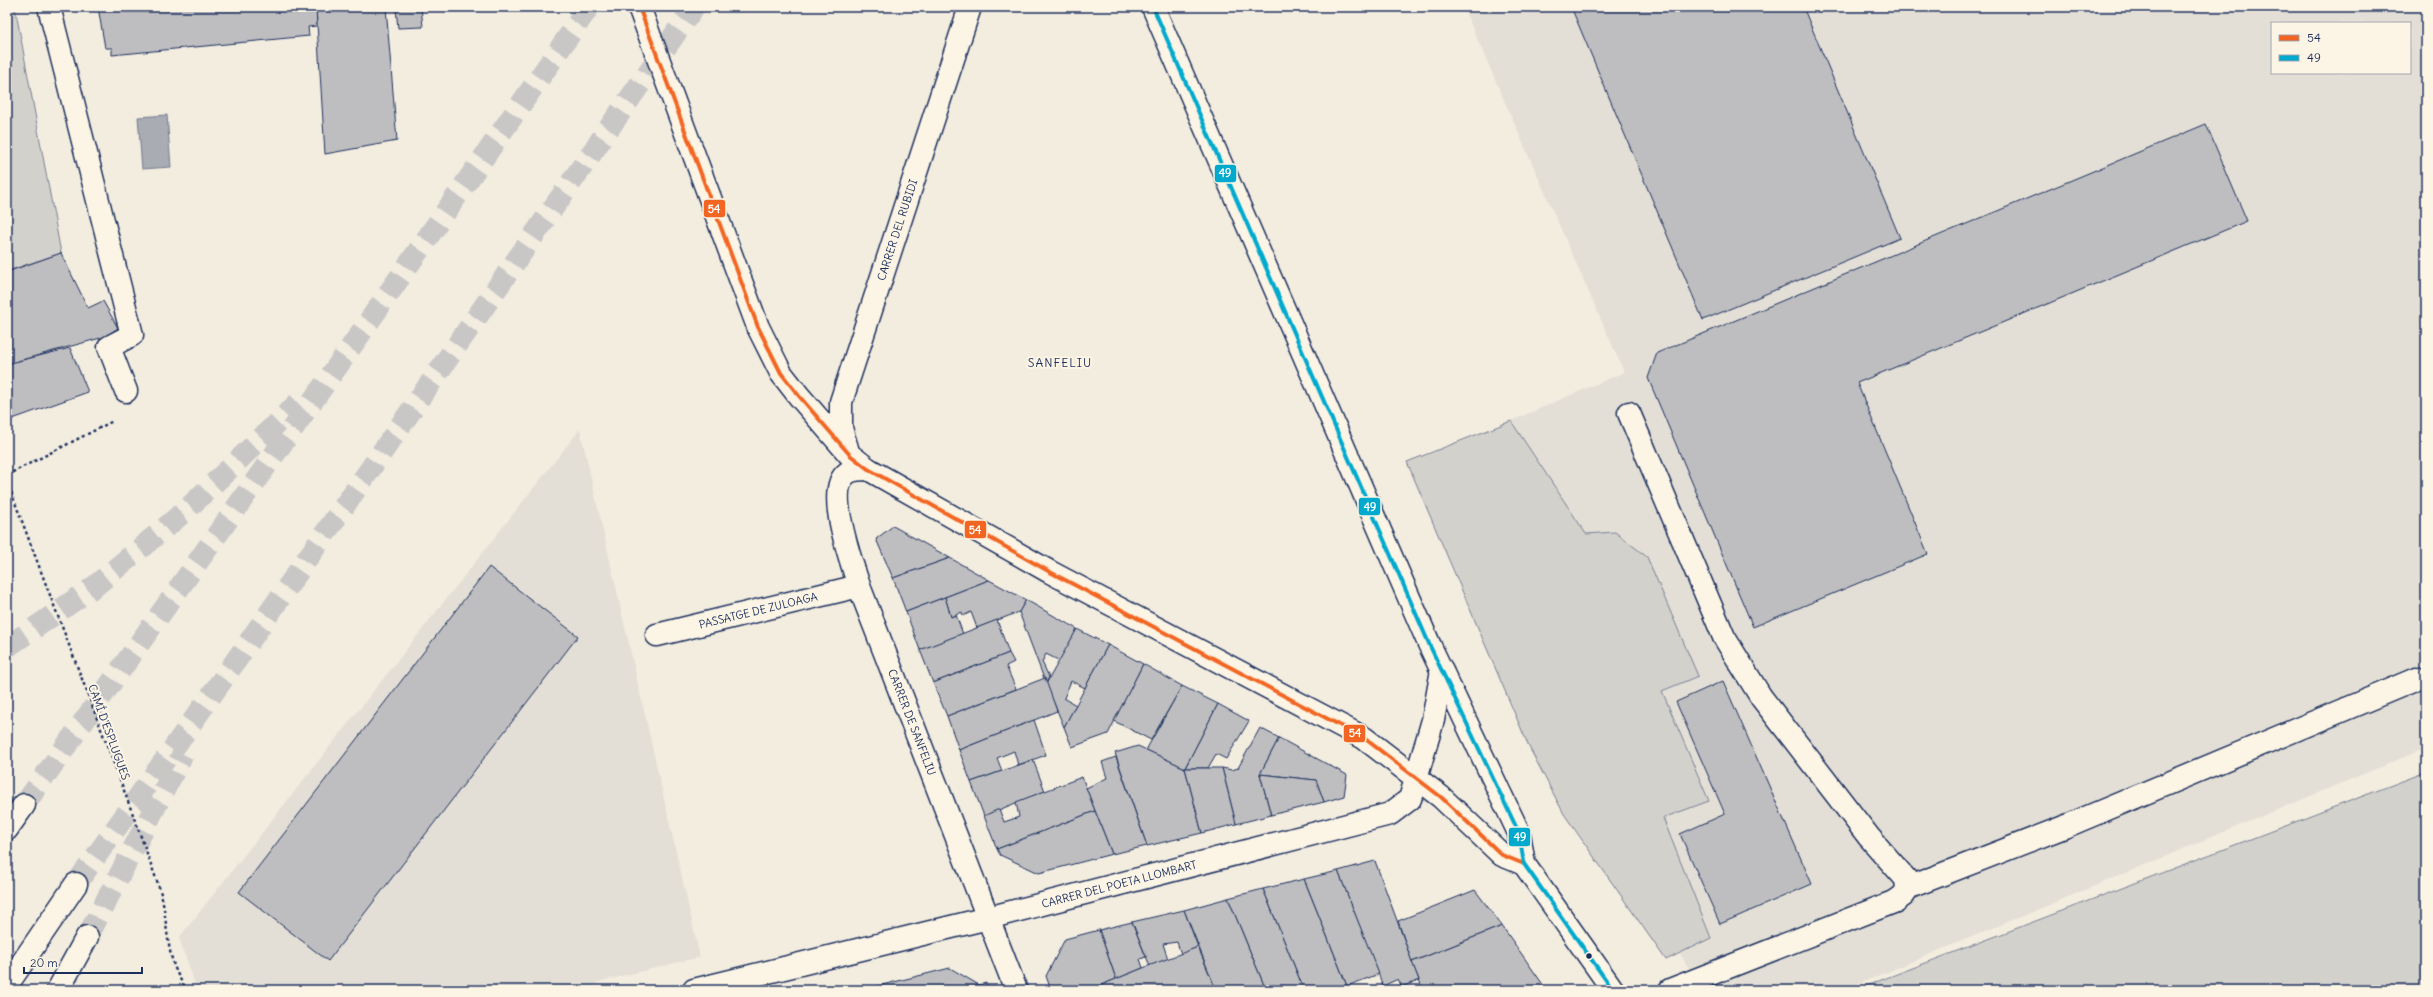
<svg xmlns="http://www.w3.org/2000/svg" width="2433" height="997" font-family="Delius,sans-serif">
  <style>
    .built { fill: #e3dfd6; fill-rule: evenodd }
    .green { fill: #d3d1cc; stroke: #778095 }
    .water { fill: #a9acb3; stroke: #707a91 }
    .building { fill: #bebec0; stroke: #1b2f5e }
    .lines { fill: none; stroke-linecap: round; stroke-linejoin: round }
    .trunk-tunnel { stroke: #c8c7c6; stroke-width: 22; stroke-dasharray: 22 11; stroke-linecap: butt }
    .service-casing { stroke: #1b2f5e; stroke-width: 25 }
    .pedestrian-casing { stroke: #1b2f5e; stroke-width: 25 }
    .minor-casing { stroke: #1b2f5e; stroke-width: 25 }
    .trunk-casing { stroke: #1b2f5e; stroke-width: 25 }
    .path { stroke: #1b2f5e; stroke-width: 2.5; stroke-dasharray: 3 3; stroke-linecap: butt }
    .service { stroke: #fcf5e5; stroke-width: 22 }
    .pedestrian { stroke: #fcf5e5; stroke-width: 22 }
    .minor { stroke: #fcf5e5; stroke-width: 22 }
    .trunk { stroke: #fcf5e5; stroke-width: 22 }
    .bus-1-casing { stroke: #fcf5e5; stroke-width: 7 }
    .bus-2-casing { stroke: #fcf5e5; stroke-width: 7 }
    .bus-1 { stroke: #f26522; stroke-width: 4 }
    .bus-2 { stroke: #00a9ce; stroke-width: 4 }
    .bus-dot { fill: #1b2f5e; stroke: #fcf5e5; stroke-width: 1.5 }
    .labels { text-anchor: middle; stroke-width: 4; stroke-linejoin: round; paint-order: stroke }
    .street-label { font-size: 11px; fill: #1b2f5e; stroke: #fcf5e5 }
    .neighbourhood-label { font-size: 12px; letter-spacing: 1px; fill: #1b2f5e; stroke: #fcf5e5 }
    .line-badge { stroke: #fcf5e5; stroke-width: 1.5 }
    .badge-label { font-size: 11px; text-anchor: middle; font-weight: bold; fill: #fff }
  </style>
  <rect width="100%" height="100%" fill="#f3ede0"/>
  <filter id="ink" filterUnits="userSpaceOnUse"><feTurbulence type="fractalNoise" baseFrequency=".025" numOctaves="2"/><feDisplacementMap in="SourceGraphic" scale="8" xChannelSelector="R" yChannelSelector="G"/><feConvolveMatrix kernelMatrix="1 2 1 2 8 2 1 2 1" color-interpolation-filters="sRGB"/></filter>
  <g filter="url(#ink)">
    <g class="built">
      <path d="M1463 7H2426V748L1844 990H1702L1679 952 1711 937 1663 818 1709 800 1662 691 1698 676 1615 532 1586 534 1511 421 1624 372ZM2272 23H2410V73H2272Z"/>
      <polygon points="580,429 700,957 598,982 592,990 197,990 179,938"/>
    </g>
    <g class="green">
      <polygon points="7,7 15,7 61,253 7,271"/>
      <polygon points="1511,421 1586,534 1615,532 1647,557 1698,676 1662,691 1709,801 1663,818 1711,938 1666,960 1564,814 1529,747 1407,462"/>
      <polygon points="2426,772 2426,990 1855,990"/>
    </g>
    <polygon class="water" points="167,115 171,167 142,169 138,117"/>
    <g class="building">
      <polygon points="98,7 316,7 317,26 308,27 309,36 112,55 112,48 105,48"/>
      <polygon points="316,7 386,7 397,141 325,154"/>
      <polygon points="386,7 421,7 423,27 398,28 396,9 387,10"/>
      <polygon points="1571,7 1803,7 1900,238 1703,320"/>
      <polygon points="2206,124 2247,221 1857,383 1928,554 1753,627 1648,378 1657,353"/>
      <polygon points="61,253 88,308 103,301 118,328 104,337 7,364 7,272"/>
      <polygon points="70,348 88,392 7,421 7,364"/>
      <polygon points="893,526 950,558 893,578 876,539"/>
      <polygon points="950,558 989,580 906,612 893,578"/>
      <polygon points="489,567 578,636 328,961 239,892"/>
      <polygon points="989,580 1026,600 1019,612 977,628 971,612 963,616 962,612 951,617 945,597"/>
      <polygon points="945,597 951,617 956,615 963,634 920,650 906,612"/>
      <polygon points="1026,600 1077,629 1060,661 1046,654 1042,662 1049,677 1046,684 1019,612"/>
      <polygon points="997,620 1009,653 933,683 920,650"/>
      <polygon points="1077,629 1108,645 1085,688 1071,681 1064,698 1076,705 1064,727 1046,684"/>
      <polygon points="1108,645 1143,664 1108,734 1072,747 1064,727"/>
      <polygon points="1009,653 1014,662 1006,666 1016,689 947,716 933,683"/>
      <polygon points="1143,664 1182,686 1151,740 1114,721"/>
      <polygon points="1045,678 1057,711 959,750 947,716"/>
      <polygon points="1723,681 1812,884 1720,924 1680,834 1725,814 1676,702"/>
      <polygon points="1182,686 1218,704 1185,768 1146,750"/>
      <polygon points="1218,704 1249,721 1226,759 1216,754 1208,768 1185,768"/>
      <polygon points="1034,720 1046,755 1018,765 1014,751 997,758 1002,771 971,782 959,750"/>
      <polygon points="1260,728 1279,738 1260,774 1271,815 1236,824 1222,768 1232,770 1238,768"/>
      <polygon points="1279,738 1347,775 1344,796 1324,802 1316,780 1260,774"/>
      <polygon points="1138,746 1185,768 1202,833 1147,846 1115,753"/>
      <polygon points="1116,757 1147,846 1112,854 1086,788 1107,778 1102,762"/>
      <polygon points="1033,760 1045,791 984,816 971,782"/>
      <polygon points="1185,768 1222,768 1236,824 1202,833"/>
      <polygon points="1260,774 1316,780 1324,802 1271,815"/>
      <polygon points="1082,777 1095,811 997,849 984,816 999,809 1004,822 1019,817 1016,802"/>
      <polygon points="1095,811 1112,854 1039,873 1000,855 997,849"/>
      <polygon points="1375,861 1419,980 1402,987 1398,979 1383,986 1338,871"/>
      <polygon points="1338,871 1379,974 1347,986 1304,879"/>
      <polygon points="1304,879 1347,986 1348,990 1304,990 1263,889"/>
      <polygon points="1263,889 1304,990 1266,990 1228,898"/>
      <polygon points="1475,890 1502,926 1412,962 1398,921"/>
      <polygon points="1228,898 1266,990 1216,990 1184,910"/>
      <polygon points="1184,910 1198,947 1181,954 1177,942 1163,944 1168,959 1150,966 1132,922"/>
      <polygon points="1132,922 1146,957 1140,959 1143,968 1116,979 1099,930"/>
      <polygon points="1502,926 1544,986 1534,990 1423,990 1412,962"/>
      <polygon points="1099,930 1116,979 1089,990 1051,990 1046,976 1065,939"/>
      <polygon points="1198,947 1216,990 1089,990 1143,968"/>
      <polygon points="950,968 979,985 967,990 862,990"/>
      <polygon points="986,983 989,990 967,990 979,985"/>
      <polygon points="1544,986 1547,990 1534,990"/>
    </g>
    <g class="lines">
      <g class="trunk-tunnel">
        <polyline points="7,647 95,586 184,512 298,403"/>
        <polyline points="24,805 344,357 589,7"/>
        <polyline points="76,884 223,679 694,7"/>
        <polyline points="87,937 183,754"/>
      </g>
      <defs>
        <g id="service">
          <polyline points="49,7 132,335 109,347 126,391"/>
          <polyline points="1629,413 1724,637 1761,697 1869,837 1906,879 1907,888 1904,895 1896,901 1670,990"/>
          <polyline points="1907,888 2064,827 2417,679"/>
        </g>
        <g id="pedestrian">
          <path id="s1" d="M657 635 859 586"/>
        </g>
        <g id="minor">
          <polyline points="639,7 758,327 781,373 799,396 850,455 868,469 1050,572 1364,738 1441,797 1502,855 1524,864"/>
          <polyline points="1153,7 1430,646 1519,833 1524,864 1613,990"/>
          <path id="s2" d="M847 448 841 428V402L970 7"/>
          <path id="s3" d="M868 469C860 469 853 469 847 473 824 490 852 563 859 586L1016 990"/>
          <path id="s4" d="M694 990 988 918 1390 814 1410 799 1433 720 1442 670"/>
        </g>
        <g id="trunk">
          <polyline points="7,829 24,805"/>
          <polyline points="7,985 76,884"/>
          <polyline points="58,990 87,937"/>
        </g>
      </defs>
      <use href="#service" class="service-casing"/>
      <use href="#pedestrian" class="pedestrian-casing"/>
      <use href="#minor" class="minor-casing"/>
      <use href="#trunk" class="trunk-casing"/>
      <g class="path">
        <polyline points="7,475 113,421"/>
        <path d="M7 481C57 616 111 751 159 887 170 921 163 962 188 990"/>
      </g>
      <use href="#service" class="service"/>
      <use href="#pedestrian" class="pedestrian"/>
      <use href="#minor" class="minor"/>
      <use href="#trunk" class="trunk"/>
      <defs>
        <polyline id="bus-1" points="639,7 758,327 781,373 799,396 850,455 868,469 1050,572 1364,738 1441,797 1502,855 1524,864"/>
        <polyline id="bus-2" points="1153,7 1430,646 1519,833 1524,864 1613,990"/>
      </defs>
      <use href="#bus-1" class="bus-1-casing"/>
      <use href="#bus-2" class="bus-2-casing"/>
      <use href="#bus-1" class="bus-1"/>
      <use href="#bus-2" class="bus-2"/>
    </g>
  </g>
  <circle class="bus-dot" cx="1589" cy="956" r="3.5"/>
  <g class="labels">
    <g class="street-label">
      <text dy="4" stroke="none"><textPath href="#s2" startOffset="228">CARRER DEL RUBIDI</textPath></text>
      <text dy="4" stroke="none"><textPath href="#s1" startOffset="104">PASSATGE DE ZULOAGA</textPath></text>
      <text dy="4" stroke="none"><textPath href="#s3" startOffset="286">CARRER DE SANFELIU</textPath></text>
      <text transform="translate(109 732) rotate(70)" y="4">CAMÍ D'ESPLUGUES</text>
      <text dy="4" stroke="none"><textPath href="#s4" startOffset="438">CARRER DEL POETA LLOMBART</textPath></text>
    </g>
    <g class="neighbourhood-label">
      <text x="1060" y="367">SANFELIU</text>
    </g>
  </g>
  <g class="line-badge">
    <rect x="1214" y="164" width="23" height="19" rx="4" fill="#00a9ce"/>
    <rect x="703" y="199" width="23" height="19" rx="4" fill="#f26522"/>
    <rect x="1358" y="497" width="23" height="19" rx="4" fill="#00a9ce"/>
    <rect x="964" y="520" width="23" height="19" rx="4" fill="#f26522"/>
    <rect x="1343" y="724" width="23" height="19" rx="4" fill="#f26522"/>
    <rect x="1508" y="827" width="23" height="20" rx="4" fill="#00a9ce"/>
  </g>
  <g class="badge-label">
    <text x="1225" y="177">49</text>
    <text x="714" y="213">54</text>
    <text x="1370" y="511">49</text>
    <text x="975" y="534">54</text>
    <text x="1355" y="737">54</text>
    <text x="1520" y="841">49</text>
  </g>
  <rect width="2433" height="997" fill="none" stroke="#fcf5e5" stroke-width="24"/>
  <rect x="12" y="12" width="2409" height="973" fill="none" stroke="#1b2f5e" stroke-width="1.5" filter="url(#ink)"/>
  <rect x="2271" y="22" width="140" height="52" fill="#fcf5e5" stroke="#a2a6af"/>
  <rect x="2279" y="35" width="20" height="6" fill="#f26522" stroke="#a2a6af"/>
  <text x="2307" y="42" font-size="12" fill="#1b2f5e">54</text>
  <rect x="2279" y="55" width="20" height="6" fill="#00a9ce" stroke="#a2a6af"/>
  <text x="2307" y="62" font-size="12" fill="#1b2f5e">49</text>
  <path d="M24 967v6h118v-6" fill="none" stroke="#1b2f5e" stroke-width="2"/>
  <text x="30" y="967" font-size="12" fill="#1b2f5e" stroke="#fcf5e5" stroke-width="3" paint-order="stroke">20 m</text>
</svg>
